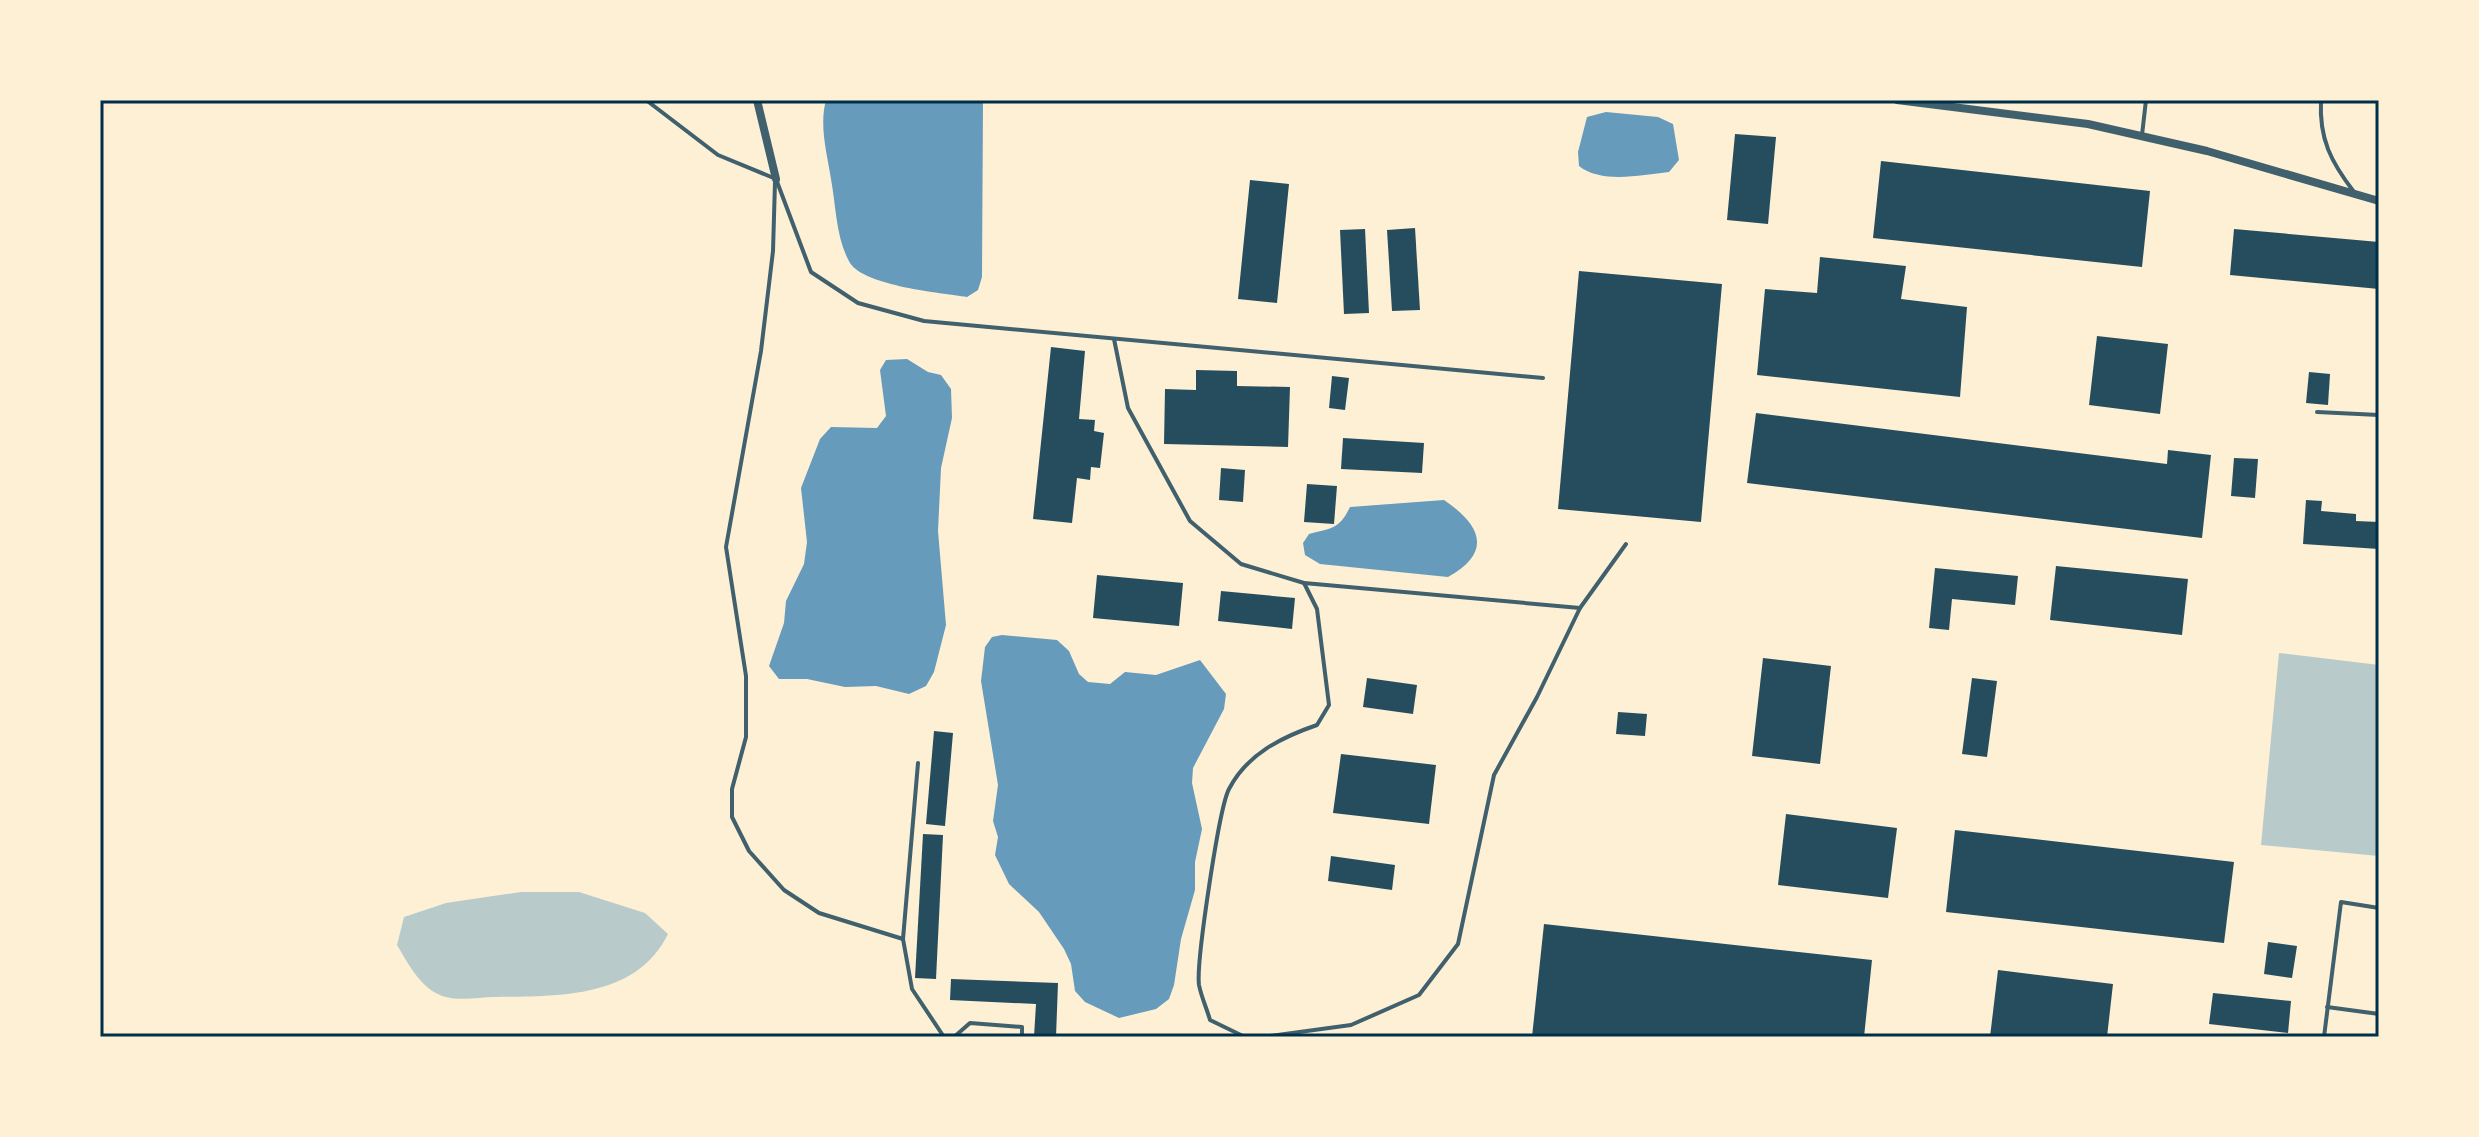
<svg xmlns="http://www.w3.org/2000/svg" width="2479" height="1137" font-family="'PT Sans',sans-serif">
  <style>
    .green { fill: #b9caca }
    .water { fill: #669bbc }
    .building { fill: #264d5e }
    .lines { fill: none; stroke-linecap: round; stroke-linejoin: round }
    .service { stroke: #3f606c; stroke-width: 4 }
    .minor { stroke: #3f606c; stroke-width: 8 }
    .neatline { fill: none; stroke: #003049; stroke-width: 3 }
  </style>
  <rect width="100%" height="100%" fill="#fdf0d5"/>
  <g class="green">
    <polygon points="2279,653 2379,665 2379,856 2261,845"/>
    <path d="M521 892H579L645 913 668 934C636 999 558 996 495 997 481 997 460 1001 446 997 422 991 409 965 397 945L404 917 446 903Z"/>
  </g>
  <g class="water">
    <path d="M826 100H983L982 277 978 290 967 297C941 293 865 286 850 263 836 239 836 206 831 179 827 153 819 126 826 100Z"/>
    <path d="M1606 112 1658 117 1673 124 1679 160 1669 172C1641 175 1602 184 1579 166L1578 152 1587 117Z"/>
    <polygon points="907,359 928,372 941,375 951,389 952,418 941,468 938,531 946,625 934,672 926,686 909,694 876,686 845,687 807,679 779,679 769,666 784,623 786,601 804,564 807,542 801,488 820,439 831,427 877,428 886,416 880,370 886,360"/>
    <path d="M1444 500C1481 525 1493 552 1448 577L1320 564 1305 555 1303 543 1309 534C1331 528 1339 530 1350 507Z"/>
    <polygon points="1002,635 1057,640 1069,651 1079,674 1088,682 1110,684 1125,672 1156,675 1200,660 1226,694 1224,709 1193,768 1192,783 1202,829 1195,862 1195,890 1181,939 1174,985 1169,999 1156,1009 1119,1018 1085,1002 1075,991 1071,964 1064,949 1039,912 1009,884 995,855 998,837 993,821 998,785 981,681 985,647 992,637"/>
  </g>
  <g class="building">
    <polygon points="1735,134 1776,137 1768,224 1727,220"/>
    <polygon points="1881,161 2150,191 2142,267 1873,238"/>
    <polygon points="1250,180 1289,184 1277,303 1238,299"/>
    <polygon points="1415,228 1420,310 1392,311 1387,230"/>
    <polygon points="1365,229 1369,313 1344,314 1340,230"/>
    <polygon points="2234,229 2379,242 2379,289 2230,275"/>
    <polygon points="1820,257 1906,266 1901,299 1967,307 1960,397 1757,375 1765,289 1817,293"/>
    <polygon points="1579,271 1722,284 1701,522 1558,509"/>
    <polygon points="2097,336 2168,344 2160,414 2089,405"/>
    <polygon points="1051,347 1085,351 1079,419 1095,420 1094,431 1104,433 1100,468 1091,467 1090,480 1077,478 1072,523 1033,519"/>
    <polygon points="1196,370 1237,371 1237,386 1290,387 1288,447 1164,444 1165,389 1196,390"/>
    <polygon points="2309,372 2330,374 2328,405 2306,403"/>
    <polygon points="1332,376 1349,378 1345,410 1329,408"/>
    <polygon points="1756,413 2167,464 2168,450 2211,455 2202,538 1747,483"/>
    <polygon points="1343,438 1424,443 1422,473 1341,469"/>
    <polygon points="2234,458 2258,459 2255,498 2231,496"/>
    <polygon points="1221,468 1245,470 1243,502 1219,500"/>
    <polygon points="1307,484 1337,486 1334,524 1304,522"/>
    <polygon points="2306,500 2322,501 2321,511 2356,514 2356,521 2379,522 2379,549 2303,544"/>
    <polygon points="2056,566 2188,579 2182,635 2050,620"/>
    <polygon points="1935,568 2018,576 2015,605 1952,599 1949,630 1929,628"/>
    <polygon points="1097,575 1183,583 1179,626 1093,618"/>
    <polygon points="1221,591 1295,598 1292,629 1218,621"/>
    <polygon points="1763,658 1831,666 1820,764 1752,756"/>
    <polygon points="1367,678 1417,685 1413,714 1363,707"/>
    <polygon points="1972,678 1997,681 1987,757 1962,754"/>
    <polygon points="1618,712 1647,714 1645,736 1616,734"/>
    <polygon points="934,731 953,733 945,826 926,824"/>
    <polygon points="1341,754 1436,765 1429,824 1333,813"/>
    <polygon points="1786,814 1897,828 1888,898 1778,885"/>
    <polygon points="1955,830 2234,862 2224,943 1946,912"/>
    <polygon points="923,834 943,835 936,979 915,978"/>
    <polygon points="1331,856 1395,865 1392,890 1328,881"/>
    <polygon points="1544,924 1872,960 1864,1037 1532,1037"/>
    <polygon points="2268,942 2297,946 2292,978 2264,974"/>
    <polygon points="1998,970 2113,984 2107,1037 1990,1037"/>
    <polygon points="951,979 1058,983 1056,1037 1034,1037 1036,1004 950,1000"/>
    <polygon points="2213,993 2291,1001 2288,1033 2209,1024"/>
  </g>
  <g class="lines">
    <g class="service">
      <polyline points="646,100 718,155 776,179 811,272 858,303 924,321 1543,378"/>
      <path d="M2321 100C2319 139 2331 162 2354 192"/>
      <polyline points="2142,135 2146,100"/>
      <polyline points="775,182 773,251 761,351 726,547 746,676 746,737 732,789 732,817 749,851 784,890 819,913 903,939"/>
      <path d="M1114 339 1128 408 1190 521 1241 564 1304 583 1317 609 1329 705 1317 725C1282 737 1247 754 1229 789 1219 808 1196 963 1199 985 1201 996 1207 1009 1210 1020L1245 1037"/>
      <polyline points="2317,412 2379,415"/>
      <polyline points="1304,583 1580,608"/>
      <polyline points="918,763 903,939 912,989 944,1037"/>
      <polyline points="2327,1007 2379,1014"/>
      <polyline points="954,1037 970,1023 1022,1027 1022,1037"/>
      <polyline points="1263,1037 1351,1025 1419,995 1458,944 1494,775 1537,697 1580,608 1626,544"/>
      <polyline points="2324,1037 2341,902 2379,908"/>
    </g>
    <g class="minor">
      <polyline points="757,100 776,179"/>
      <polyline points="1897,100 2088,124 2207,151 2379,201"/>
    </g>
  </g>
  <rect width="2479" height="1137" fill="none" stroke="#fdf0d5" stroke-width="204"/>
  <rect x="102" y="102" width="2275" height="933" class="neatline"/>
</svg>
